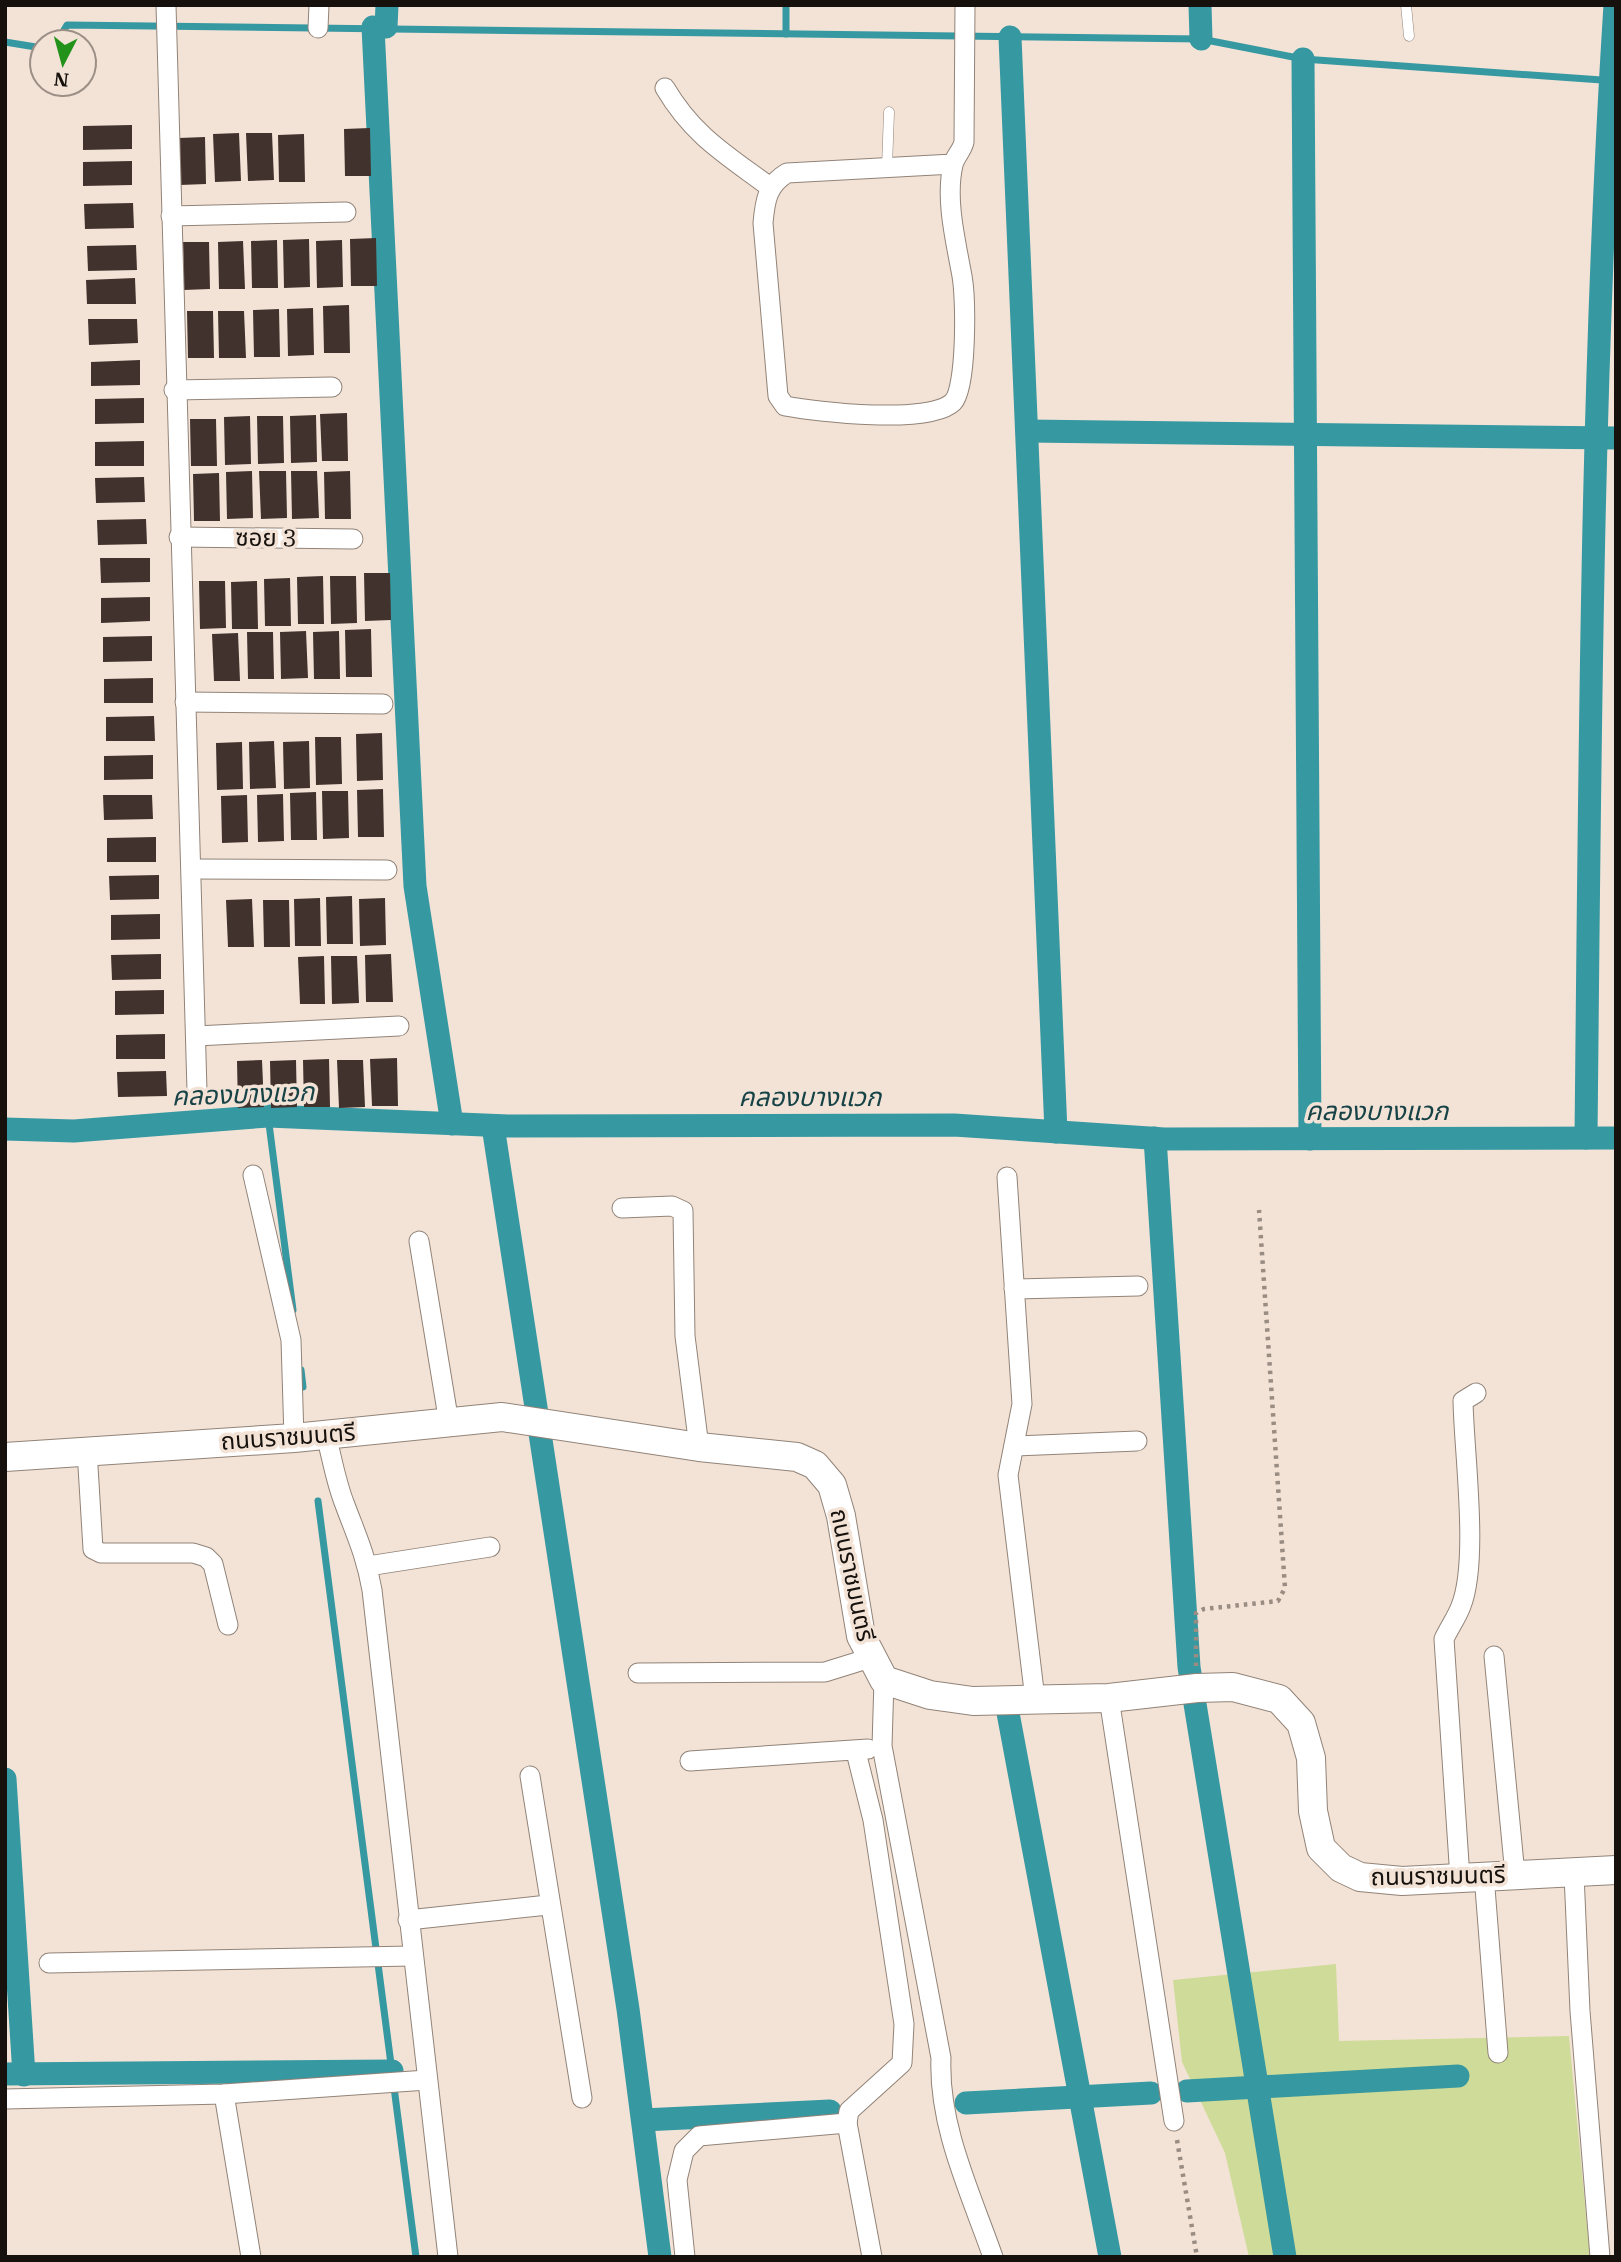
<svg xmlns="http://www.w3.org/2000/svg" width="1621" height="2262" font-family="'IBM Plex Serif','Noto Sans Thai',serif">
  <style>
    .green { fill: #cfdb98 }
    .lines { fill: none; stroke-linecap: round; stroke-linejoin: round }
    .stream { stroke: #3698a1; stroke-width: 7 }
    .canal { stroke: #3698a1; stroke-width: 23 }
    .building { fill: #41322d }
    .lane-casing { stroke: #918378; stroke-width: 11 }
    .street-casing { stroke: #918378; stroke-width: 21 }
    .secondary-casing { stroke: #918378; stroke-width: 30 }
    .path { stroke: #988c83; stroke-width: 4.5; stroke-dasharray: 3.5 5; stroke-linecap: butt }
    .lane { stroke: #fff; stroke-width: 10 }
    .street { stroke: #fff; stroke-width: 19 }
    .secondary { stroke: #fff; stroke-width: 28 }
    .labels { text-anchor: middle; stroke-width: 7; stroke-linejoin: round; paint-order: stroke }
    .street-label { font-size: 24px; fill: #16110d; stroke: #f3e3d7 }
    .water-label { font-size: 26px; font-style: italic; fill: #174347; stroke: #f3e3d7 }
  </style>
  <rect width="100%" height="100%" fill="#f3e3d7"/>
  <polygon class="green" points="1336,1964 1339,2041 1569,2036 1590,2257 1249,2257 1225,2153 1182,2062 1173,1980"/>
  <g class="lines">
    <g class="stream">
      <polyline points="786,5 786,34"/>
      <polyline points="5,42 42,48"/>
      <polyline points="57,42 67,25 1201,39 1303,59 1616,81"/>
      <polyline points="268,1116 293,1310"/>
      <polyline points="301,1370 303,1387"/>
      <polyline points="318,1501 416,2257"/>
    </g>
    <g class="canal">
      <polyline points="1200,5 1201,39"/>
      <polyline points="373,27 415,886 452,1124"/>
      <polyline points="386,27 387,5"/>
      <polyline points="1010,37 1056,1132"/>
      <polyline points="1303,59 1310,1139"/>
      <polyline points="1027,431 1616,438"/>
      <polyline points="493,1126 628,2009 660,2257"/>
      <polyline points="5,1129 74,1131 268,1116 508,1126 954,1125 1164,1139 1616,1138"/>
      <polyline points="1155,1138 1189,1667 1285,2257"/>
      <path d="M1586 1138C1590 761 1591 382 1615 5"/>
      <polyline points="1008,1713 1110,2257"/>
      <polyline points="5,1779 24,2075"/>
      <polyline points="5,2074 392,2071"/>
      <polyline points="1187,2091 1458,2076"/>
      <polyline points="966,2103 1151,2093"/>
      <polyline points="643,2120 830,2111"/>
    </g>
  </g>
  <g class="building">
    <polygon points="132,125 132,149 83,150 83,126"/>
    <polygon points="370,128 371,176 345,176 344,129"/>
    <polygon points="239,133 241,181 215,182 213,134"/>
    <polygon points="246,133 272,133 274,180 248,181"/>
    <polygon points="304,134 305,182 279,182 278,135"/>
    <polygon points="205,137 206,184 180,185 179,138"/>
    <polygon points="132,161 132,185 83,186 83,162"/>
    <polygon points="133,203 134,228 85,229 84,204"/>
    <polygon points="376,238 377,286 351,286 350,239"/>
    <polygon points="309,239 310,287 284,288 283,240"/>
    <polygon points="277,240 278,288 252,288 251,241"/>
    <polygon points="342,240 343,287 317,288 316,241"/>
    <polygon points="243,241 245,289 219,289 218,242"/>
    <polygon points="183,242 209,242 210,289 184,290"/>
    <polygon points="136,245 137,270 88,271 87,246"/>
    <polygon points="135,278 136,304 87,304 86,280"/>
    <polygon points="349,305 350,353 324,353 323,306"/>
    <polygon points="313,308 314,355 288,356 287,309"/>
    <polygon points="279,309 280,357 254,357 253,310"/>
    <polygon points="187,311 213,311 214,358 188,358"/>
    <polygon points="218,311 244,311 246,358 219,358"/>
    <polygon points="88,319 137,319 138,343 89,345"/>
    <polygon points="140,360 140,385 91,386 91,362"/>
    <polygon points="144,398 144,423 95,424 95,399"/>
    <polygon points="347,413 348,461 322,461 320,414"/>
    <polygon points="316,415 317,462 291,463 290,416"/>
    <polygon points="250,416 251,464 225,465 224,417"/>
    <polygon points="257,416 283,416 284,463 258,464"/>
    <polygon points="190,419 216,419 217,466 191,466"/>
    <polygon points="144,441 144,466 95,466 95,442"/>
    <polygon points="252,471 253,518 227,519 226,472"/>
    <polygon points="259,471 286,471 287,518 261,519"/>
    <polygon points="291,471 317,471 319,518 292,519"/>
    <polygon points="350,471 351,519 325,519 324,472"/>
    <polygon points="219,473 220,521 194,521 193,474"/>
    <polygon points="144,477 145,502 96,503 95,478"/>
    <polygon points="146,519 147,544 98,545 97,520"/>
    <polygon points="100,558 150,558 150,582 101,583"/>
    <polygon points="364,573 390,573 391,620 365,621"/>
    <polygon points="323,576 324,624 298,624 297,577"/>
    <polygon points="330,576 356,576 357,623 331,624"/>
    <polygon points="290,578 291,626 265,626 264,579"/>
    <polygon points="199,581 225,581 226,628 200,629"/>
    <polygon points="257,581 258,629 232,629 231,582"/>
    <polygon points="150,597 150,621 101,623 101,598"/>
    <polygon points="371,629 372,677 346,677 345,630"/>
    <polygon points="306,631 308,678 281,679 280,632"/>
    <polygon points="339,631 340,679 314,679 313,632"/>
    <polygon points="247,632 273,632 274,679 248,679"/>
    <polygon points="238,633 240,681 214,681 212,634"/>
    <polygon points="152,636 152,661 103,662 103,637"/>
    <polygon points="153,678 153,703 104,703 104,679"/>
    <polygon points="154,716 155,741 106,741 106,717"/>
    <polygon points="382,733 383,780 357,781 356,734"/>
    <polygon points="315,737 341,737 342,784 316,785"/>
    <polygon points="274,741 276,788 250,789 249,742"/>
    <polygon points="309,741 310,788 284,789 283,742"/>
    <polygon points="242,742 243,789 217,790 216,743"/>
    <polygon points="153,755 153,779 104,780 104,756"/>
    <polygon points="383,789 384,837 358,837 357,790"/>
    <polygon points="322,791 348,791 349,838 323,839"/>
    <polygon points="316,792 317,840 291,840 290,793"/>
    <polygon points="283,794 284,841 258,842 257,795"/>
    <polygon points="103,795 152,795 153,819 104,820"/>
    <polygon points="247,795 248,842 222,843 221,796"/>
    <polygon points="156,837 156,862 107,862 107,838"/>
    <polygon points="159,875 159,899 110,900 109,876"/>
    <polygon points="352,896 353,944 327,944 326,897"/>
    <polygon points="320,898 321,946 295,946 294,899"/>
    <polygon points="385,898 386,945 360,946 359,899"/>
    <polygon points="252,899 254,947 228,947 226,900"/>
    <polygon points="263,900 289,900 290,947 264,947"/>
    <polygon points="160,914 160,939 111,940 111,915"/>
    <polygon points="161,954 161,979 112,980 111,955"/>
    <polygon points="391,954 393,1002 366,1002 365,955"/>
    <polygon points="324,956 325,1004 300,1004 298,957"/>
    <polygon points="331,956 357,956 359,1003 332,1004"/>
    <polygon points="164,990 164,1014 115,1015 115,991"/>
    <polygon points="165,1034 165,1059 116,1059 116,1035"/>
    <polygon points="397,1058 398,1106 372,1106 370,1059"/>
    <polygon points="329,1059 330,1107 304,1107 303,1060"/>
    <polygon points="262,1060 264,1107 238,1108 237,1061"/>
    <polygon points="296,1060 297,1107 271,1108 270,1061"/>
    <polygon points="337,1060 363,1060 365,1107 339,1108"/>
    <polygon points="166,1071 167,1096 118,1097 117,1072"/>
  </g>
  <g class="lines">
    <defs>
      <g id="lane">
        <polyline points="1406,5 1409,36"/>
        <polyline points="887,167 889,112"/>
      </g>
      <g id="street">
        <polyline points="166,5 197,1091"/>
        <polyline points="318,28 319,5"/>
        <path d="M665 88C694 137 727 155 771 188"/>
        <path d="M953 164 787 173C767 185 765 201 763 223L778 396 785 406C817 412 930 425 953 402 967 388 966 298 962 276 956 242 945 200 953 165 955 156 962 151 964 142L965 5"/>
        <polyline points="171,216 346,212"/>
        <polyline points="174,390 332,387"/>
        <polyline points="179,537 353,539"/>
        <polyline points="185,702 383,704"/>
        <polyline points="192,869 387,870"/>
        <polyline points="196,1036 399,1026"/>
        <polyline points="253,1175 291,1340 294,1438"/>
        <polyline points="1007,1177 1022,1404 1008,1475 1035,1699"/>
        <polyline points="622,1208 672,1206 683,1211 685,1336 699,1447"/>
        <polyline points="419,1241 449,1423"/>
        <polyline points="1014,1289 1138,1286"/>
        <path d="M326 1435C332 1458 336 1483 345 1505 357 1537 366 1556 372 1590L448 2257"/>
        <polyline points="1014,1446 1137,1441"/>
        <polyline points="87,1450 93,1549 101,1553 193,1553 206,1557 213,1564 228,1625"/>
        <polyline points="368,1566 490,1547"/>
        <polyline points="1494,1656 1515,1875"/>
        <polyline points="638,1673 825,1672 870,1658"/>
        <path d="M884 1680 882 1746 941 2058C938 2126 971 2194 993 2257"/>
        <polyline points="1109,1698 1174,2121"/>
        <polyline points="856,1752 873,1820 904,2024 902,2063 849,2111 847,2123 872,2257"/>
        <polyline points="690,1761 868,1749"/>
        <polyline points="530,1776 582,2098"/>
        <polyline points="1574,1874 1580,2011 1600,2257"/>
        <polyline points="1484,1875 1498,2053"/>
        <path d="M1460 1878 1444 1639C1449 1628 1457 1617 1461 1606 1479 1560 1464 1454 1463 1401L1476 1393"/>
        <polyline points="408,1920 548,1905"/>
        <polyline points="49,1963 412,1956"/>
        <polyline points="224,2094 251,2257"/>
        <polyline points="5,2099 224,2094 427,2080"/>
        <polyline points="685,2257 677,2180 684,2151 699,2136 847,2123"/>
      </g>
      <polyline id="secondary" points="5,1457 294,1438 502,1417 699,1447 797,1457 815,1465 832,1485 841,1516 861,1636 884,1680 930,1695 973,1701 1109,1698 1197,1688 1233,1687 1279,1699 1301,1723 1311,1758 1313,1811 1321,1848 1341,1868 1360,1877 1402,1881 1616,1870"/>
    </defs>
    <use href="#lane" class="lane-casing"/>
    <use href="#street" class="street-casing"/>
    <use href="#secondary" class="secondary-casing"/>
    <g class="path">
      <polyline points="1196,1666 1196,1613 1204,1609 1278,1601 1285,1588 1259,1210"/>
      <polyline points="1177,2140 1197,2257"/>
    </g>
    <use href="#lane" class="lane"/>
    <use href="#street" class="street"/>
    <use href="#secondary" class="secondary"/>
  </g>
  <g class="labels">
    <g class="street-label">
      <text transform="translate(266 538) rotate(1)" y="8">ซอย 3</text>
      <text transform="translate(288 1437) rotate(-4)" y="8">ถนนราชมนตรี</text>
      <text transform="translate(852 1575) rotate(78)" y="8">ถนนราชมนตรี</text>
      <text transform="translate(1438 1876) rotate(-1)" y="8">ถนนราชมนตรี</text>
    </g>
    <g class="water-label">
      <text transform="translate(243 1094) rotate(-2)" y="9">คลองบางแวก</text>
      <text x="810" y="1106">คลองบางแวก</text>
      <text x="1377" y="1120">คลองบางแวก</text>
    </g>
  </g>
  <rect width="1621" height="2262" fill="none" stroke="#16110d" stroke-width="14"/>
  <g transform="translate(63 63) rotate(186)"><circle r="33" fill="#f3e3d7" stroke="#9b8f86" stroke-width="2"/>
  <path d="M0-5L12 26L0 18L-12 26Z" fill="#23921b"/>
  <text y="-10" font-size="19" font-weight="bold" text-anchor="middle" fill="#16110d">N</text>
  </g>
</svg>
